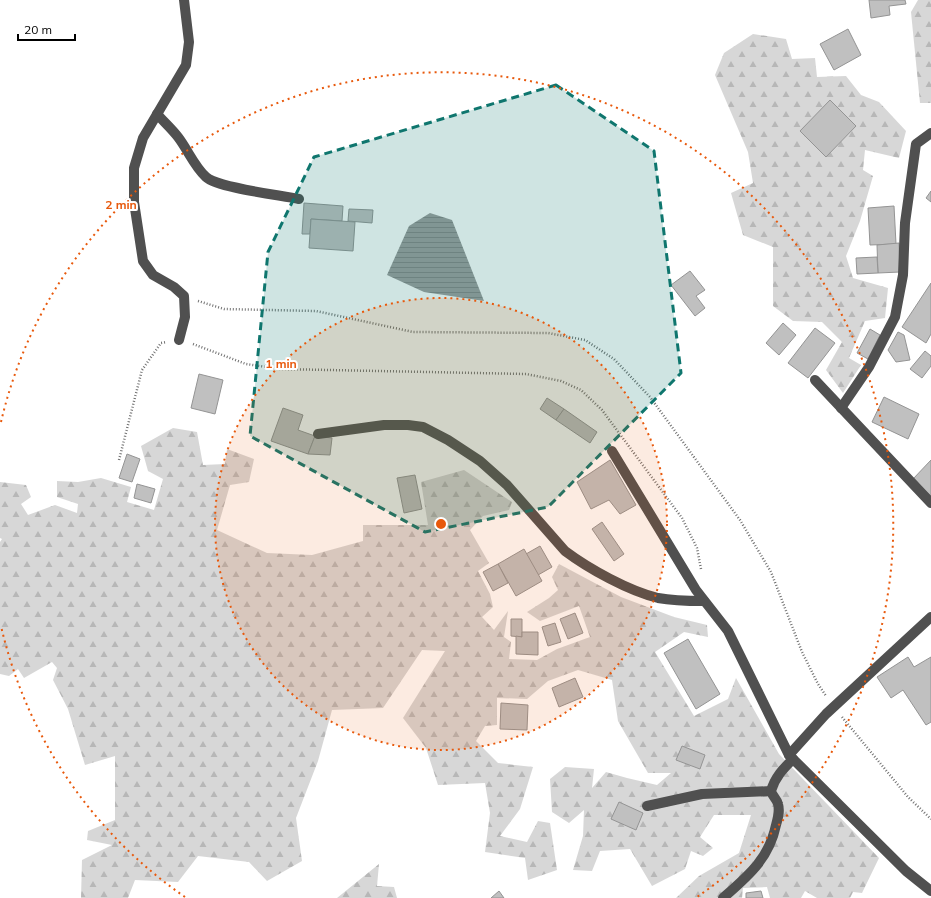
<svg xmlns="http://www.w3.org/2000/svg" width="931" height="898" font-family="Mulish,sans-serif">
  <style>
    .forest { fill: url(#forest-firs) }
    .water { fill: url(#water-rules) }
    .building { fill: #c0c0c0; stroke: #949494 }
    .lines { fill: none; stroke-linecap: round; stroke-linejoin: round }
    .path { stroke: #727272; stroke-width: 2.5; stroke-dasharray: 1 2; stroke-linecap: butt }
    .minor { stroke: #505050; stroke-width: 10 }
    .marked { fill: #0f766e; fill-opacity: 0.2; stroke: #0f766e; stroke-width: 3; stroke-dasharray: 8 5; stroke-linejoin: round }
    .ring { fill: none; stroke: #e8590c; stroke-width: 2; stroke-dasharray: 2 4 }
    .centre { fill: #e8590c; stroke: #fff; stroke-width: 2 }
    .ring-label { font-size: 12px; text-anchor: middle; font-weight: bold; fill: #e8590c; stroke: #fff; stroke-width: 4; stroke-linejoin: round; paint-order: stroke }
  </style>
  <defs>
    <pattern id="forest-firs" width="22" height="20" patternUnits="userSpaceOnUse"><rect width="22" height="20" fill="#d7d7d7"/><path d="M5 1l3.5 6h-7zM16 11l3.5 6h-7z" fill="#b7b7b7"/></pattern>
    <pattern id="water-rules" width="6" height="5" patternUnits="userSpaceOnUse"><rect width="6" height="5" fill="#9e9e9e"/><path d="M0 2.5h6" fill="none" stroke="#868686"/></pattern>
  </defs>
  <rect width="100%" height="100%" fill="#fff"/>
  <g class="forest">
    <polygon points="918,0 931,0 931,103 920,103 911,12"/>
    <polygon points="753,34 786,39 792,59 815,58 817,77 846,76 861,95 879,102 906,131 899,158 865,150 863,170 873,176 860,221 846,256 853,278 888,288 885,318 865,321 849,358 861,365 843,393 826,370 842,342 822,322 793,321 773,306 773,247 743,235 731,193 753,183 748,152 715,75 724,53"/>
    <polygon points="173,428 197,432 203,465 225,464 227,449 254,459 249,482 230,485 217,530 267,553 312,555 363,541 363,525 428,525 421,482 464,470 512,502 509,510 483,516 470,530 489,563 478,571 490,594 493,607 482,617 494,630 508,611 504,637 511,642 509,659 537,660 557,649 590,637 579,606 540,621 527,612 549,598 558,590 552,577 559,564 621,597 674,617 707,625 708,637 684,632 655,652 694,716 728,699 736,678 779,754 879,858 862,893 853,892 850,898 817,898 805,891 801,898 770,898 767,887 743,888 742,898 676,898 699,876 739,853 751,815 714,815 700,837 713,848 703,856 691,851 685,869 652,886 630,849 600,851 592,871 573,870 583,836 584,810 569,823 552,812 550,779 565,767 594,769 592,788 606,772 627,778 657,785 671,773 648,773 618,721 612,680 578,670 548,681 527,699 497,698 497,725 485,726 476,741 498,763 533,767 520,809 500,836 527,842 538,821 550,823 557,870 528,880 525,858 485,852 490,813 485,783 438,785 426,748 403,718 445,651 422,650 383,708 332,710 318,761 296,818 302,861 267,881 249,862 198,856 178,882 135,880 128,898 81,898 82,860 112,845 87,840 88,831 115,820 115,756 85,765 68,709 53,680 57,668 52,662 24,678 18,669 9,676 0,674 0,542 2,539 0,538 0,482 26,485 31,497 21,504 28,515 55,505 77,513 78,504 57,497 57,481 78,482 101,478 131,487 127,502 154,510 163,479 148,471 141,446"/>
    <polygon points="379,864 377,886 394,887 397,898 337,898"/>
  </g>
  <polygon class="water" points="430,213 452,220 484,301 424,292 387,275 409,226"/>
  <g class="building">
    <polygon points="869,0 905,0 906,4 889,6 890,15 871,18"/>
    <polygon points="848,29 861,55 834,70 820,44"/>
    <polygon points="830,100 856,126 826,157 800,131"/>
    <polygon points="931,191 931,202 926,198"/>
    <polygon points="304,203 343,206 342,221 311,219 310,234 302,234"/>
    <polygon points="894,206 896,244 870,245 868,208"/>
    <polygon points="349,209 373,210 372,223 348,221"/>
    <polygon points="311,219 355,222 353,251 309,248"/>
    <polygon points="899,243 900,272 878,273 877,245"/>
    <polygon points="877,257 878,273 857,274 856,258"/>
    <polygon points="690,271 705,290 696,296 705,308 695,316 671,285"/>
    <polygon points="931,283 931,334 926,343 902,327"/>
    <polygon points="783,323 796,335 779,355 766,343"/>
    <polygon points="815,328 835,343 808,378 788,363"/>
    <polygon points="870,329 880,335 868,359 857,353"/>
    <polygon points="898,332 904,335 910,360 896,362 888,350"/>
    <polygon points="925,351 931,356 931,366 922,378 910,369"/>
    <polygon points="199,374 223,380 215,414 191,408"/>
    <polygon points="884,397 919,414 908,439 872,422"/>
    <polygon points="547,398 564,409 556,420 540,409"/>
    <polygon points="283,408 303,415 298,430 315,436 308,454 271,441"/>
    <polygon points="564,409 597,432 590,443 556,420"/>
    <polygon points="315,436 332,438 330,455 308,454"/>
    <polygon points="127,454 140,459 132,482 119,478"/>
    <polygon points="610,460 636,505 620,514 609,500 591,509 577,482"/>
    <polygon points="931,460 931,496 913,479"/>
    <polygon points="415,475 422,509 404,513 397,478"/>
    <polygon points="137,484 155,489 151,503 134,498"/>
    <polygon points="602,522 624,554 614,561 592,529"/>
    <polygon points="540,546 552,567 538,575 526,554"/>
    <polygon points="524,549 542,581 516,596 498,564"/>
    <polygon points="498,564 508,583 493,591 483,572"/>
    <polygon points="575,613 583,633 568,639 560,619"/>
    <polygon points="511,619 522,619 522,637 511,636"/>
    <polygon points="555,623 561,642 548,646 542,627"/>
    <polygon points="522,632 538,632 538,655 516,654 516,636 522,637"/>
    <polygon points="688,639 720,694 696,709 664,653"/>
    <polygon points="908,657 914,667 931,657 931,722 926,725 903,690 891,698 877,677"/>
    <polygon points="575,678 583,697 559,707 552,688"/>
    <polygon points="501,703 528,705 527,730 500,729"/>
    <polygon points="682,746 705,755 700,769 676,760"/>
    <polygon points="619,802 643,813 636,830 611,819"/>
    <polygon points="499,891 504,898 491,898"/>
    <polygon points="761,891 763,898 746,898 746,893"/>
  </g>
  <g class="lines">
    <g class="path">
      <polyline points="198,301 224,309 316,311 413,332 548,333 585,340 614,359 650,397 740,520 771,572 802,652 818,684 826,696"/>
      <polyline points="193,344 246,364 280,369 526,374 561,381 581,390 602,410 682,518 697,548 701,569"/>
      <polyline points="119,460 142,370 161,343 167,342"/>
      <polyline points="842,717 908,797 931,819"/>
    </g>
    <g class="minor">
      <path d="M157 114C164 122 172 129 178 137 188 150 194 166 206 177 218 188 280 195 299 199"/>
      <polyline points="179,340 185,317 184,296 174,287 153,275 143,261 134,202 134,168 143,138 186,65 189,42 184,0"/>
      <polyline points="815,380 931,503"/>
      <polyline points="841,408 869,367 895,317 903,275 905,223 916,144 931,133"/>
      <path d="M318 434 384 425H408L423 427 448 440 480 461 507 485 565 551C589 569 629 591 658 598 674 601 689 601 704 601"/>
      <polyline points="612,451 696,590 728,631 789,755 906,871 931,891"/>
      <polyline points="789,755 826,714 931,617"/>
      <polyline points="647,806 702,794 771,791"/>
      <path d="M723 898C748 876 769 859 776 825 778 818 780 811 778 804 777 799 772 796 771 791 775 777 783 769 793 759"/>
    </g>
  </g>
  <path class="marked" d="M556 85 654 151 681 373 548 507 425 532 250 436 268 252 314 157Z"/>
  <circle cx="441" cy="524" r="226" fill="#e8590c" fill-opacity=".12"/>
  <g class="ring">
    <circle cx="441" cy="524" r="226"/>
    <path d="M185 897A452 452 0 0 1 1 626M1 422A452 452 0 1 1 697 897"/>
  </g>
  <circle cx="441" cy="524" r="6" class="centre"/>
  <g class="ring-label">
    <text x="121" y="209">2 min</text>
    <text x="281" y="368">1 min</text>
  </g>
  <path d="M18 34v6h57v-6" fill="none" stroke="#000000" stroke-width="2"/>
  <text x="24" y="34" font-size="12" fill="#000000" stroke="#ffffff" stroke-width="3" paint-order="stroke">20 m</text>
</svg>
